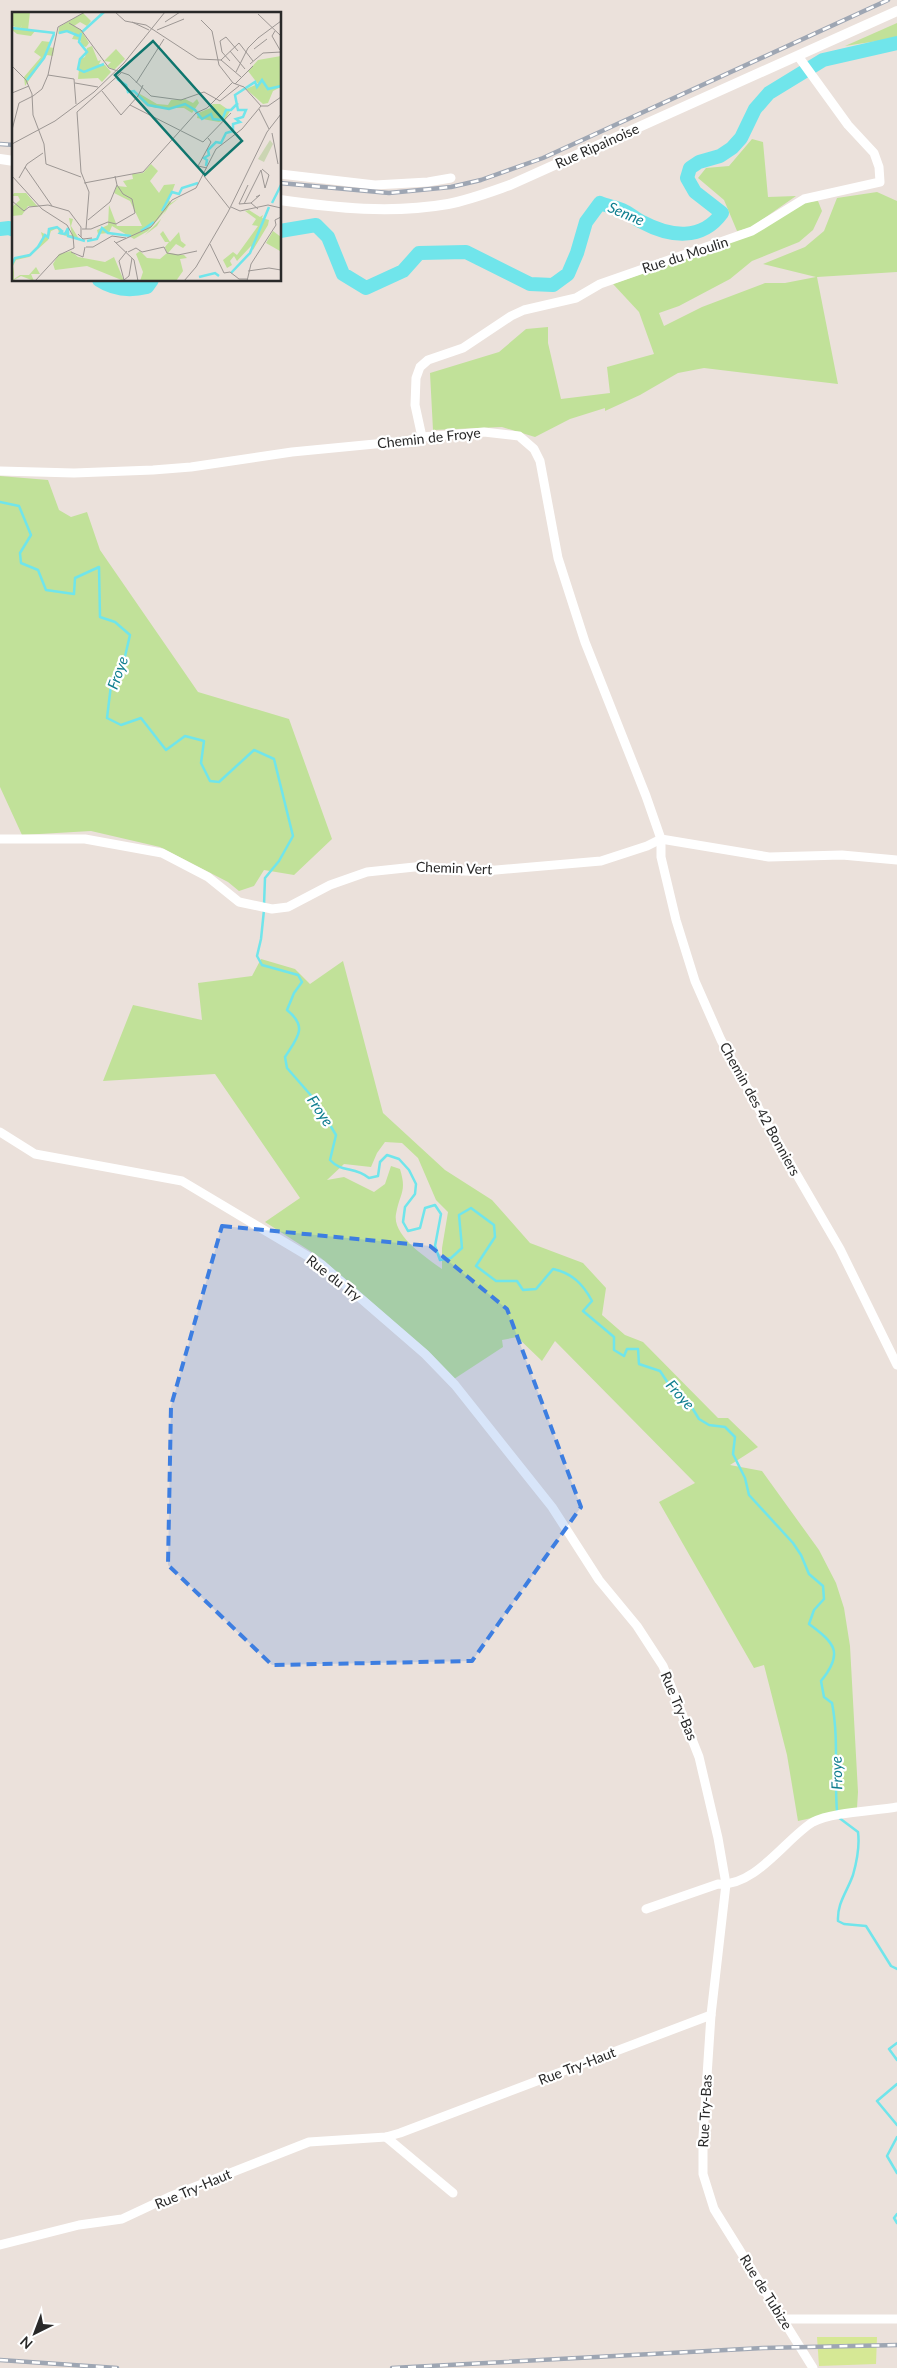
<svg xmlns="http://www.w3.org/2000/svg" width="897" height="2368" font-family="Lato,sans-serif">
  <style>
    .green { fill: #c1e199; fill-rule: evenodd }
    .pitch { fill: #d6e895 }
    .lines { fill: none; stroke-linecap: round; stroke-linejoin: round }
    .stream { stroke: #70e5eb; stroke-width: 2.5 }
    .river { stroke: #70e5eb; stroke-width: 14 }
    .minor { stroke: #fff; stroke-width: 9 }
    .tertiary { stroke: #fff; stroke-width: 10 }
    .rail-casing { stroke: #9ea6b3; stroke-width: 4.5 }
    .rail { stroke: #fff; stroke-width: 2.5; stroke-dasharray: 8; stroke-linecap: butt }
    .marked { fill: #3d7ee1; fill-opacity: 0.2; stroke: #3d7ee1; stroke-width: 4; stroke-dasharray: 10 6; stroke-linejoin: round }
    .labels { text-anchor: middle; stroke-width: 4.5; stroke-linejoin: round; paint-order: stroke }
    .street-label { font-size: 14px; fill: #292929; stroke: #fff }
    .water-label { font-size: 15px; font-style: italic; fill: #107e8f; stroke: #fff }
    .inset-river { fill: none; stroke: #70e5eb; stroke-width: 2.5 }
    .inset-road { fill: none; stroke: #9d9794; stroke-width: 1 }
    .view { fill: #0f766e; fill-opacity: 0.15; stroke: #0f766e; stroke-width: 2.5 }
    .inset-edge { fill: none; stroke: #292929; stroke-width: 2.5 }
  </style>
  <rect width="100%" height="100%" fill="#ebe1db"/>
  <g class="green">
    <polygon points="897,23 897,38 845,46"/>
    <polygon points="752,139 763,142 768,197 796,196 750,228 737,231 724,200 698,178 706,168 729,166"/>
    <polygon points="877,192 897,201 897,272 817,277 838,384 704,368 678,373 640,395 605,411 605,408 570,419 535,437 502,427 433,430 430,373 499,352 526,329 548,327 548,343 561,399 610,393 607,367 654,354 639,312 613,284 749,236 806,202 818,201 822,211 813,230 799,242 752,261 730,279 679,306 659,313 664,326 702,307 765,283 785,283 816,277 763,264 805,247 824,231 837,198"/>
    <polygon points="0,476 48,480 59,510 71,517 87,512 100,550 198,692 289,719 332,839 294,875 264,870 254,886 239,891 228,882 160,847 91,831 22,835 0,787"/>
    <path d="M261 959 295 969 310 984 343 961 383 1113 445 1170 492 1200 530 1243 583 1263 606 1288 602 1315 625 1335 643 1342 718 1418H728L758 1447 730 1465 762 1471 819 1550 836 1583 844 1608 850 1646 858 1792 857 1808 798 1821 787 1755 764 1665 754 1668 659 1502 695 1483 555 1341 542 1361 517 1337 502 1340 503 1347 454 1379 432 1355 321 1258 265 1222 300 1198 215 1074 103 1081 133 1005 202 1020 198 983 252 976ZM385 1142 402 1143 418 1158 436 1200 448 1212 442 1248V1269C427 1258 392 1236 396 1214 400 1192 407 1192 400 1169L391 1166 385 1184 374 1192 344 1177 327 1180 344 1164 371 1167 377 1153Z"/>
  </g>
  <polygon class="pitch" points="817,2337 877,2337 876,2364 819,2366"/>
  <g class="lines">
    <g class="stream">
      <polyline points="0,502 19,506 31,535 20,553 21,563 38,570 46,590 74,594 75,578 99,567 100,617 115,622 130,635 123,665 111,685 107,718 121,725 141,718 166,750 185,736 204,741 201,763 210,781 219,782 254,750 274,759 293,836 279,861 265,878 264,905"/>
      <path d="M264 910 261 939 257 956 262 965 298 975 302 982 294 993 287 1010C308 1027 298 1037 285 1057L287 1068 315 1100 336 1135 330 1160C342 1173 354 1166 369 1178L378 1176 380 1162 387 1155 399 1159 409 1170 416 1184 415 1194 405 1207 403 1222 408 1231 420 1228 425 1208 435 1205 441 1214 435 1246 440 1260 451 1258 462 1248 459 1215 471 1208 494 1225 495 1237 476 1266 496 1281H517L523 1290 536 1289 553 1269C572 1273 583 1284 592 1301L583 1311 614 1337V1350L624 1356 627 1349H638L639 1364 660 1371 676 1395 691 1406 699 1419 709 1425 725 1427 735 1437 733 1454 745 1478 749 1495 793 1543 801 1555 809 1574 823 1586 824 1599 814 1610 809 1624C835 1643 844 1653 821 1681L824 1697 832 1703C839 1739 834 1775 837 1811"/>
      <path d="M838 1817 858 1832C860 1847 857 1861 853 1875 847 1892 837 1903 838 1921L844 1924 866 1926 891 1966 897 1969"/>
      <polyline points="897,2043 889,2049 897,2060"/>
      <polyline points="897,2084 877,2101 897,2125"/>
      <polyline points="897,2137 887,2156 897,2173"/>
      <polyline points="897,2214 894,2218 897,2223"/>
    </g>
    <g class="river">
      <polyline points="0,229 9,228 14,230"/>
      <path d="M280 231 316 225 328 237 343 274 366 288 403 271 419 253 466 252 530 284 553 285 568 274 577 253 586 222 600 203C607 206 615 207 622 210 629 213 636 219 642 222 670 237 702 241 722 213L695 192 687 178 690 168 699 162 720 156 732 148 741 138 755 109 769 93 823 60 897 43"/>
      <path d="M99 280C114 290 130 291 147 287L152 280"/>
    </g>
    <g class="minor">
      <polyline points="280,174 375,185 428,182 451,178"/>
      <polyline points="422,437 415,405 416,378 420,367 428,360 463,348 511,316 524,310 576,298 600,284 752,231 804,199 880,182 879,167 874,153 848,125 798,56"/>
      <polyline points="0,471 74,473 153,470 191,467 292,452 406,441 422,437 484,432 519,436 534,449 540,461 558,558 585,642 646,796 661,839 661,857 676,920 695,981 721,1040 765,1120 840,1249 897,1365"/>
      <polyline points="0,839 85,839 162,853 208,877 239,902 272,909 288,907 330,885 367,872 424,866 465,871 485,871 601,861 647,846 661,839 769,857 842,855 897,860"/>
      <polyline points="0,1132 35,1154 182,1181 321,1264 425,1354 455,1385 552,1507 599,1580 637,1626 663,1666 699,1757 718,1838 726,1884 711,2015 703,2137 703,2174 714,2209 813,2368"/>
      <path d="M646 1909 718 1884C756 1887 786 1838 813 1822 832 1812 875 1811 897 1807"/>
      <polyline points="386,2137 453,2193"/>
      <polyline points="0,2245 79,2225 122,2219 169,2197 309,2142 386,2137 400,2133 711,2015"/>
      <polyline points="783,2319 897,2319"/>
    </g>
    <g class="tertiary">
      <polyline points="0,159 14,161"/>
      <path d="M280 200C336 208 391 214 448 204 469 200 490 192 510 185L897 11"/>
    </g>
    <defs>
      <g id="rail">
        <polyline points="0,144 14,145"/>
        <polyline points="280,183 389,193 451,187 481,180 543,158 888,0"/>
        <polyline points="0,2360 117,2368"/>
        <polyline points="392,2368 763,2348 897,2345"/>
      </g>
    </defs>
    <use href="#rail" class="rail-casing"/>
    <use href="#rail" class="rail"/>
  </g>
  <path class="marked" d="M222 1226 430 1246 507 1309 581 1507 472 1661 272 1665 168 1565 171 1406Z"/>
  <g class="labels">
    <g class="street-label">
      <text transform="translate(597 146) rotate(-24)" y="5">Rue Ripainoise</text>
      <text transform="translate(685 255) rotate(-18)" y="5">Rue du Moulin</text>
      <text transform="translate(429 438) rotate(-6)" y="5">Chemin de Froye</text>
      <text transform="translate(454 868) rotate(2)" y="5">Chemin Vert</text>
      <text transform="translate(760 1109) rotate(61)" y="5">Chemin des 42 Bonniers</text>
      <text transform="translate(334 1278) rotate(38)" y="5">Rue du Try</text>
      <text transform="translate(679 1706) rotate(67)" y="5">Rue Try-Bas</text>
      <text transform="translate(577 2066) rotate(-21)" y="5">Rue Try-Haut</text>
      <text transform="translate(705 2111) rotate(-87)" y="5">Rue Try-Bas</text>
      <text transform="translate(193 2189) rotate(-23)" y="5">Rue Try-Haut</text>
      <text transform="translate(766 2292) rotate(58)" y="5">Rue de Tubize</text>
    </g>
    <g class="water-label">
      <text transform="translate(626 214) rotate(23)" y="5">Senne</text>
      <text transform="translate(118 673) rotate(-70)" y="5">Froye</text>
      <text transform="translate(320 1111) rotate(56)" y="5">Froye</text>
      <text transform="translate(680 1395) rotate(48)" y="5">Froye</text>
      <text transform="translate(837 1773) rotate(-91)" y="5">Froye</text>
    </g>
  </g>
  <g transform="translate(12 12)">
    <rect width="269" height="269" fill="#ebe1db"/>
    <path d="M1 0H18L16 18 23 19 19 24 5 22 0 18 1 15 8 18 10 13 8 17 1 14ZM71 1 79 9 75 14 68 10 62 14 69 18 77 31 74 35 70 34 68 28 60 27 63 21 54 19 46 22 47 15ZM30 29 38 30 36 35 42 36 41 44 35 43 13 74 12 65 29 45 22 40ZM80 34 86 49 89 48 87 52 93 53 99 60 90 70 86 66 66 67 68 47 73 45 75 36ZM104 37 113 47 102 58 95 54 99 50 92 49ZM269 44V75L261 79 256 91 251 92 234 77 246 72 236 59 246 48ZM128 82 145 92 156 93 159 88 173 87 181 91 185 87 187 91 180 101 172 96H144L134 93 126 85ZM200 92H208L218 99 213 108 207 110 185 106 186 101 201 95ZM139 152 146 159 138 169 147 181 152 173 163 172 157 188 159 191 167 186 157 194 145 214 133 223 150 206 154 198 136 219 122 227 100 214 97 221 86 222 85 218 96 213 97 193 105 214H130L118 189 102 181 105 174 115 175 111 169 121 167 120 162 131 161ZM2 181H14L26 195 16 194 10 203 0 204V195L8 188 6 184H0ZM237 198 248 205 251 203 250 206 257 208 256 213 241 238 239 234 225 249 222 244 218 249 220 253 215 256 211 248 221 240 225 243 246 214 240 213 244 207 233 199ZM57 206 61 207 59 214 67 227 47 222 46 216 39 219 36 228 17 245 4 248 1 254 2 260V267L8 263H17L24 255 28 262H19L22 269 9 264 0 269V250L3 246 19 242 31 228 29 220 36 224 37 216 46 215 53 223 55 216V223H60ZM151 219 158 230 167 220 169 229 174 233 171 236 164 232 156 241 172 243 175 246 168 247 171 259 164 269H128L131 260 124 242 128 239 135 246 148 247 155 241 153 235 157 230H153L148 222ZM261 219 269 225 268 239 254 231ZM59 239 66 245 93 250 102 245 112 269 75 254 43 258 41 252 47 242Z" fill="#c1e199"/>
    <path d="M258 128 261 132 252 150 246 147Z" fill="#cbd5b3"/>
    <path class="inset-river" d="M0 16 43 21M70 20 92 0M47 21 55 19 67 24M69 21 67 30 75 40 68 47 66 57 72 60 92 52M105 67 114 73 116 80 122 79 136 93 157 97 173 92 183 98 190 107 199 102 201 107 210 108 214 98H219L226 91M15 68 32 46 42 22M194 154 195 148 192 146 197 143 196 138 204 130 209 131 214 121 221 119V112L228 110 224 107 231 105 234 98H226L223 83 243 70 245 75 250 68 256 77 269 74M260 191 269 173M150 199 160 180 167 182 170 176 186 171M129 219 142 210M75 229 85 227 90 216 96 221 119 224M0 252 3 246 18 243 26 235 33 223 36 225 37 217 45 215 50 219 48 221 53 222 56 216V224L73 229M219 261 238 241 257 195M187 265 203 261 207 264"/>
    <path class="inset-road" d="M103 0 113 9 134 13 186 47 209 48 227 31 241 49M246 2 269 24M189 8 200 19 207 53 221 71 232 75 249 94M120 10 137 18M153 10 168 0M57 11 69 18 97 56 117 63 139 84 169 88 192 80 208 89 227 74M145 18 172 7M263 19 260 24 268 38M246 26 269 9M242 37 255 27M218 39 233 57M251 41 269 40M209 48 229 65M218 49 210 40 208 29 214 25 226 39M238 52 251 41M0 54 14 68 20 82 21 103 32 132 34 152 69 165M224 60 236 36 247 25M36 63 62 67 64 92M63 71 86 75M124 71 152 27M223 72 241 54M90 79 109 103 126 84 131 73M0 81 17 74M21 84 30 77 36 63 46 15 73 0M118 93 191 130 219 101M249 94H256L269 85M247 97 257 117M0 118 7 91 21 84M260 121 266 152M0 132 43 109 82 80 112 51 153 0M13 155 40 194M195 156 186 154 199 130 196 126M249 158 253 176 257 163 250 157M0 164 30 197 55 213 61 224 62 236 47 243 23 269M192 164 218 197M7 166 15 152 31 141M72 171 131 160 184 101 195 96 221 70M236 173 227 192 239 191 246 197M0 189 12 199 17 195 36 193 57 199 69 215V225M239 191 248 183 244 185M232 192 249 158M219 195 228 199 256 193 269 196M76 208 98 190 105 173 103 164M104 212 123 201 120 187 111 182 105 173M70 217H79L96 210 104 212M74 217 77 180 69 160 65 100 109 61M66 222 71 227 80 226M102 229 122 248 126 269M104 231 139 215 160 188 184 176 204 137 230 117 249 94M198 232 212 261 218 260 227 267H235M74 235H81L100 224 114 226M59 240 71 245 73 235M116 240 124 236 130 240 152 235 155 241 166 243 185 239M236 259 257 256 269 258M112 268 107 249 115 239M112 268 117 264 120 246M172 269 184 255 216 200 255 120 269 102M235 269 239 252 264 213 263 208 269 205"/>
    <path class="view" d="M141 29 230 129 193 163 103 63Z"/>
    <rect width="269" height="269" class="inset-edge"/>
  </g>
  <g transform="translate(35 2333) rotate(222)" stroke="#ffffff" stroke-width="4" paint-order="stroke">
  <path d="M0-4L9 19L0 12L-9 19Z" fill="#292929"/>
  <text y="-8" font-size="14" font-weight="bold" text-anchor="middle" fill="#292929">N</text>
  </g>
</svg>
